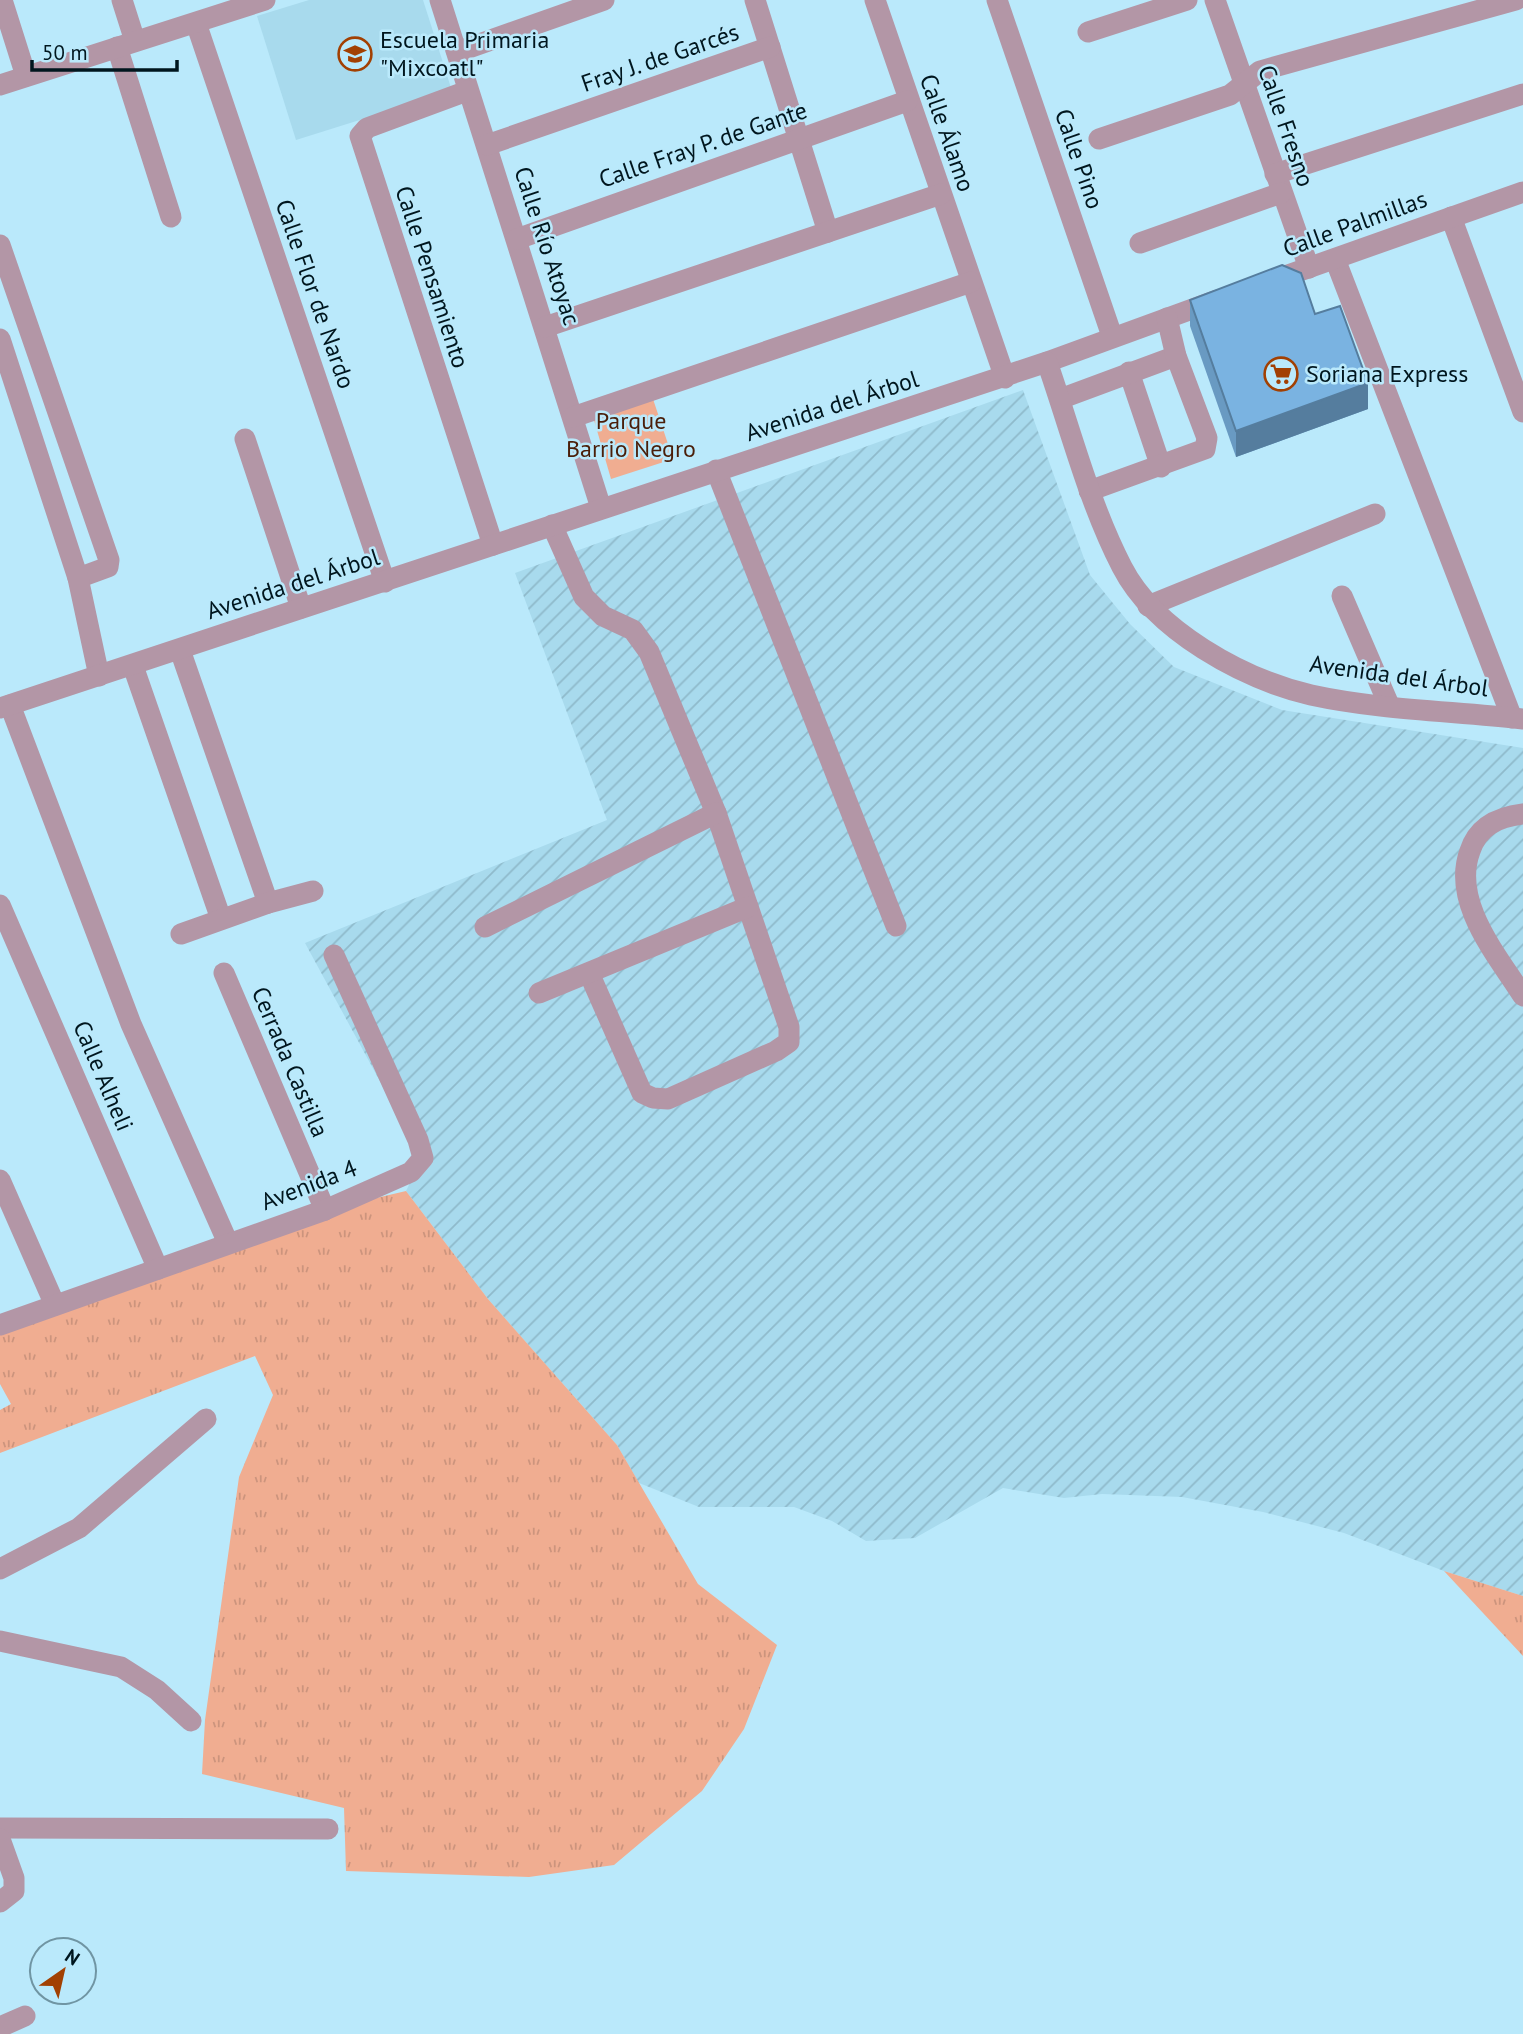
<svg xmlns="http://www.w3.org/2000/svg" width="1523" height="2034" font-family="'PT Sans',sans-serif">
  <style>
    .built { fill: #a8daed }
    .industrial { fill: url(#industrial-furrows) }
    .grass { fill: url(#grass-tufts) }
    .park { fill: #f0ad91 }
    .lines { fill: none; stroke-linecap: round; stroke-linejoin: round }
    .minor { stroke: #b396a6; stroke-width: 21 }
    .wall { fill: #699ac2 }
    .shaded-wall { fill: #557d9e }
    .building { fill: #7ab3e1; stroke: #557d9e; stroke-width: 2 }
    .labels { text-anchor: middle; stroke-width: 5; stroke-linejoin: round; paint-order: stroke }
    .poi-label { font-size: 24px; fill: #00161e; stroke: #bae9fb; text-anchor: start }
    .street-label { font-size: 24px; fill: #00161e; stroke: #bae9fb }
    .park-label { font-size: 24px; fill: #4a1e09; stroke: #bae9fb }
  </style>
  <defs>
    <pattern id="industrial-furrows" width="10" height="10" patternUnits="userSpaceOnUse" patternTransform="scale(1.75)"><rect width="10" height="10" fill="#a8daed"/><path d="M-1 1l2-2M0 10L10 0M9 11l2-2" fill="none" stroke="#8fbacb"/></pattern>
    <pattern id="grass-tufts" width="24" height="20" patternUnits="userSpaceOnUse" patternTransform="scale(1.75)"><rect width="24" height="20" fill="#f0ad91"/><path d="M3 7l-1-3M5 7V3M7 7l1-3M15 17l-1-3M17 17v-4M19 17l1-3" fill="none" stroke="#cc947d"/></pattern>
  </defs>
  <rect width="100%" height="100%" fill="#bae9fb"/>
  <polygon class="built" points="309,0 423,0 452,91 296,140 257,16"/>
  <polygon class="industrial" points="1023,390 1090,575 1130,624 1174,667 1282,710 1523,748 1523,1596 1444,1571 1344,1533 1263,1512 1182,1497 1102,1494 1064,1498 1003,1488 915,1538 866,1541 832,1521 794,1507 699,1507 639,1483 617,1445 488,1299 406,1191 422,1159 305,943 607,820 515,573"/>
  <g class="grass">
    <polygon points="406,1191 488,1299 617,1445 698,1584 777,1645 744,1729 702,1791 614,1865 529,1877 346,1871 344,1808 202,1774 205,1720 239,1477 273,1395 255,1356 0,1453 0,1410 11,1404 0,1384 0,1334 325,1210"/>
    <polygon points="1444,1571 1523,1596 1523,1656"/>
  </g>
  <polygon class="park" points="651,393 673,459 611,479 592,413"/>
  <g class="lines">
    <g class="minor">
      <polyline points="2,0 26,76"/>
      <polyline points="122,0 135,41"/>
      <polyline points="440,0 601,508"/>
      <polyline points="755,0 828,232"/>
      <polyline points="875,0 1005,378"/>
      <polyline points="997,0 1112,336"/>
      <polyline points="1215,0 1309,268"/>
      <polyline points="196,23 385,582"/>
      <polyline points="1088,32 1187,0"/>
      <polyline points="117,47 171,217"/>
      <polyline points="457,52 604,0"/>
      <polyline points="0,85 265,0"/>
      <polyline points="467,91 367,128 360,136 493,545"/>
      <polyline points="1099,139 1230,95 1260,71 1516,0"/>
      <polyline points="487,145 770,47"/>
      <polyline points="1275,174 1523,94"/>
      <polyline points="1451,217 1523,412"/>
      <polyline points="517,239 907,101"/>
      <polyline points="1140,243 1281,193"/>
      <polyline points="0,245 109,560 108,567 78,578"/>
      <polyline points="1335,259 1512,718"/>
      <polyline points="1271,281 1523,192"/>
      <polyline points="545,327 941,194"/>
      <polyline points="0,339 78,578 99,676"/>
      <polyline points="1047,362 1217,300"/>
      <polyline points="1129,372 1161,467"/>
      <polyline points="1060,399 1176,356"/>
      <polyline points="573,417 971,282"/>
      <polyline points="245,439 301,608"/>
      <polyline points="716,470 896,926"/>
      <polyline points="1089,491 1205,449 1207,438 1176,356 1167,318"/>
      <polyline points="552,525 584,597 603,616 633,630 649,652 716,813 789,1027 789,1042 776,1051 668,1099 653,1098 642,1093 589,973"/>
      <polyline points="1342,596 1389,705"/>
      <polyline points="1148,606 1375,514"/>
      <polyline points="180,650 268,903"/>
      <polyline points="133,666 221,919"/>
      <polyline points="10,705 131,1024 228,1243"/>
      <path d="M0 708 1047 362C1071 431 1089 503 1122 567 1155 631 1243 679 1311 695 1380 710 1453 711 1523 719"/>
      <path d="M1523 814C1498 817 1478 826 1470 851 1451 902 1497 955 1523 996"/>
      <polyline points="0,905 158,1269"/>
      <polyline points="485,927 716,813"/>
      <polyline points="181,934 268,903 313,891"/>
      <polyline points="224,973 325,1210"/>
      <polyline points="539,993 748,907"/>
      <polyline points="0,1180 55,1305"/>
      <polyline points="0,1325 325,1210 411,1172 423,1158 418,1140 334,955"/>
      <polyline points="0,1569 79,1528 206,1419"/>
      <polyline points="0,1641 121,1667 157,1690 191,1721"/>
      <polyline points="0,1828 328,1829"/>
      <polyline points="0,1839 14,1878 14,1891 0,1902"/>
      <polyline points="0,2027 25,2016"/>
    </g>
  </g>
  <polygon class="wall" points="1190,300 1368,409 1236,457 1190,326"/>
  <polygon class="shaded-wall" points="1368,383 1368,409 1236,457 1236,431"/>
  <polygon class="building" points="1282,265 1301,273 1315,314 1340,306 1368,383 1236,431 1190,300"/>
  <defs>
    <symbol id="school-ring" viewBox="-11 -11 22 22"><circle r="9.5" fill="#bae9fb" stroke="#a24002" stroke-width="1.5"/><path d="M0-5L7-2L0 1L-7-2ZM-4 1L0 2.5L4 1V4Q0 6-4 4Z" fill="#a24002"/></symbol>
    <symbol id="supermarket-ring" viewBox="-11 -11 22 22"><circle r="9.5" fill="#bae9fb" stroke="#a24002" stroke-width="1.5"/><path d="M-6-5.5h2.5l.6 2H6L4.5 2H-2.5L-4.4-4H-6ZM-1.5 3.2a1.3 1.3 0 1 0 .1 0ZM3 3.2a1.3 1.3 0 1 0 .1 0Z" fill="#a24002"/></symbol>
  </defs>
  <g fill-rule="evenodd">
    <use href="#school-ring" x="336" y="35" width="38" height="38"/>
    <use href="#supermarket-ring" x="1262" y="355" width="38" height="38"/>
  </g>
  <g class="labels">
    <g class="poi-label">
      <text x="380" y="48">Escuela Primaria<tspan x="380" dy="28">"Mixcoatl"</tspan></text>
      <text x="1306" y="382">Soriana Express</text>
    </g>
    <g class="street-label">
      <text transform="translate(660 58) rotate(-19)" y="8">Fray J. de Garcés</text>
      <text transform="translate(1286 126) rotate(71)" y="8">Calle Fresno</text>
      <text transform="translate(947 133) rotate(71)" y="8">Calle Álamo</text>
      <text transform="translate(703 145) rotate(-19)" y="8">Calle Fray P. de Gante</text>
      <text transform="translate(1079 159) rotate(71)" y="8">Calle Pino</text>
      <text transform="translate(1355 224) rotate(-20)" y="8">Calle Palmillas</text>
      <text transform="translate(547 246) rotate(72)" y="8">Calle Río Atoyac</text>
      <text transform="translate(432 277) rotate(72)" y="8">Calle Pensamiento</text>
      <text transform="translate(315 294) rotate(71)" y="8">Calle Flor de Nardo</text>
      <text transform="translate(832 406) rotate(-18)" y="8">Avenida del Árbol</text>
      <text transform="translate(293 584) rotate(-18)" y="8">Avenida del Árbol</text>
      <text transform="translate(1399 676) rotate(8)" y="8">Avenida del Árbol</text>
      <text transform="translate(290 1062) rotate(67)" y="8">Cerrada Castilla</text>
      <text transform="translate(103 1076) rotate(67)" y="8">Calle Alheli</text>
      <text transform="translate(309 1185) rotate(-21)" y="8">Avenida 4</text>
    </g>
    <g class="park-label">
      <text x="631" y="429">Parque<tspan x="631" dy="28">Barrio Negro</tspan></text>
    </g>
  </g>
  <g transform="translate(63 1971) rotate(34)"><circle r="33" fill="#bae9fb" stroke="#7095a3" stroke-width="2"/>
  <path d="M0-5L12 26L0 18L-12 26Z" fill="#a24002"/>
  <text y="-10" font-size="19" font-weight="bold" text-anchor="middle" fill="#00161e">N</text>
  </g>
  <path d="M32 60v10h145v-10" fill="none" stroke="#00161e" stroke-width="3.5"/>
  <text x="42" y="60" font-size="21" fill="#00161e" stroke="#bae9fb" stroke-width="5" paint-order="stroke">50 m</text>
</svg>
